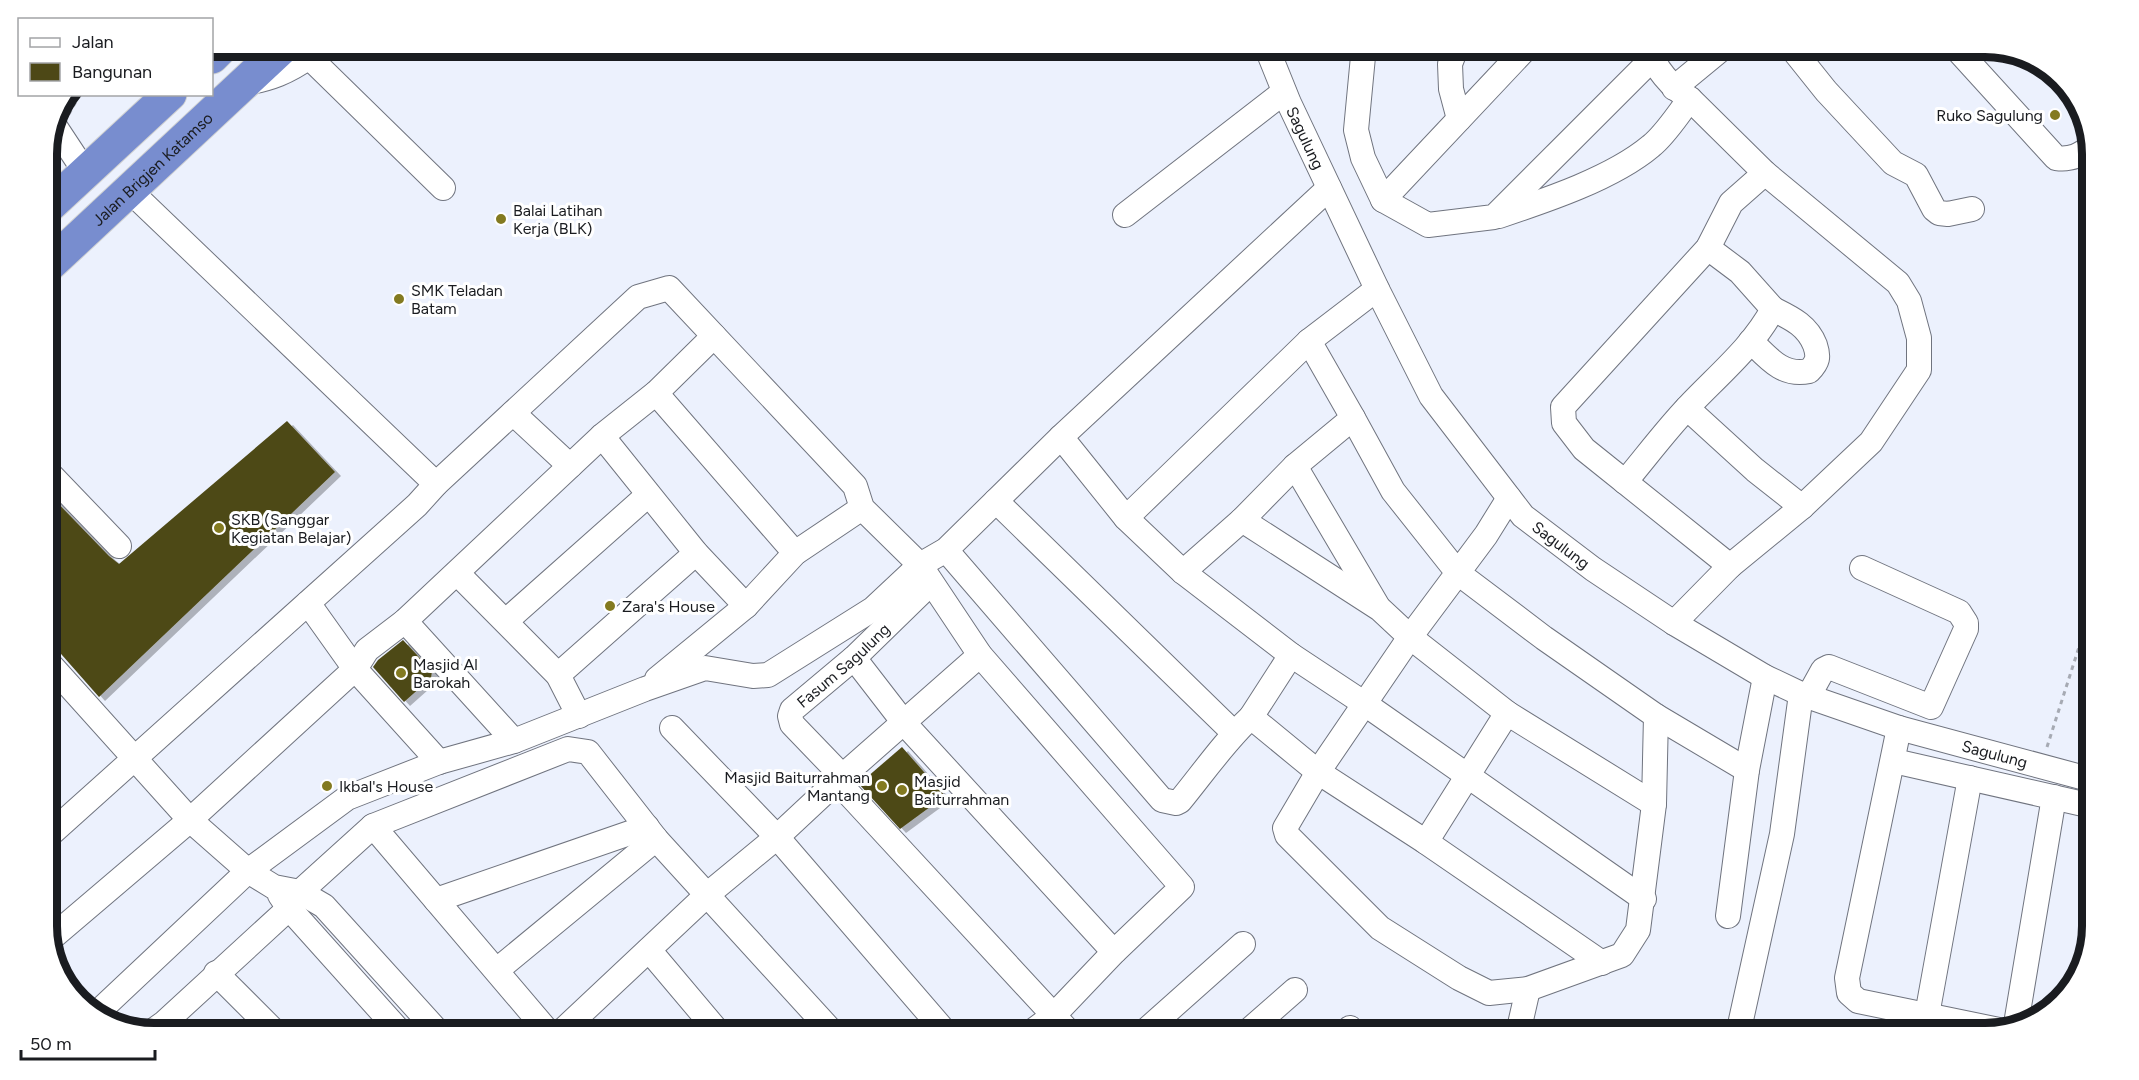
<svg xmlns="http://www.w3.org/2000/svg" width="2139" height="1080" font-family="Figtree,sans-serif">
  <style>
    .building { fill: #4d4816; filter: url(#shadow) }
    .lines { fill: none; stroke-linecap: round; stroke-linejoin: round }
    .minor-casing { stroke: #70747f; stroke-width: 26 }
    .highway-casing { stroke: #d1d2d2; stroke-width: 35 }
    .path { stroke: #a6aab3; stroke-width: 3; stroke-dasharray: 4.5 4.5; stroke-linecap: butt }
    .minor { stroke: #fff; stroke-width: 24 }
    .highway { stroke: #788dcf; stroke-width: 33 }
    .poi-dot { fill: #837a20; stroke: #fff; stroke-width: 2 }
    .labels { text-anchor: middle; stroke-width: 6; stroke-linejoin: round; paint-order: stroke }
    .poi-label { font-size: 16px; fill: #1a1c20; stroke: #fff; text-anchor: start }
    .street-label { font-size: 16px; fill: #1a1c20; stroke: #fff }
    .rim { fill: none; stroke: #1a1c20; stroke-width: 8 }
  </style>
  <defs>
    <filter id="shadow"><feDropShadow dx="6" dy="4" stdDeviation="0" flood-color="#0004"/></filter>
  </defs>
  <rect width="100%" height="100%" fill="#ecf1fd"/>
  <g class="building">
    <polygon points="287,421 335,472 99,697 47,638 47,492 109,556 119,564"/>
    <polygon points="403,640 432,671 431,678 404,702 373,667 378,660"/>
    <polygon points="902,747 945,796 900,829 859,784"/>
  </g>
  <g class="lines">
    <defs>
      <g id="minor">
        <polyline points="319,46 309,57 443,188"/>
        <path id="s1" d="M1266 46 1289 103 1377 289 1431 396 1523 516 1593 569 1674 623 1765 677 1801 694 1899 728 2092 780"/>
        <polyline points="1364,46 1356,130 1363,158 1383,200 1428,225 1494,217 1652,59"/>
        <polyline points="1457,46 1450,64 1451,89 1459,119"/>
        <path d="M1647 46C1655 68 1671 87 1690 99L1765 173 1898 283 1909 301 1919 338V370L1871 442 1802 507 1730 566 1674 623"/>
        <polyline points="1790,46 1826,91 1893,163 1916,175 1934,209 1939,213 1948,214 1972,209"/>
        <path d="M1954 46 2056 158C2072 160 2080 155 2092 146"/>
        <path d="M245 83C270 79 288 72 309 57"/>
        <polyline points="1674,88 1725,46"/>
        <polyline points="56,128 85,172"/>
        <polyline points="129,190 436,484"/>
        <polyline points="1383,200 1528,46"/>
        <polyline points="1125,215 1284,92"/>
        <path d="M1499 216C1547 200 1613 178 1651 146 1666 134 1678 114 1690 99"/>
        <polyline points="1309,341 1353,418 1295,466 1242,520 1380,609 1410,637 1507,713 1654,804"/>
        <path d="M1751 341C1768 358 1783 377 1809 371 1818 362 1819 357 1815 345 1807 325 1791 318 1773 309"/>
        <polyline points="656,393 795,553"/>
        <polyline points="1687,408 1755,470 1802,507"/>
        <polyline points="513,413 570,466"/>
        <polyline points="1353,418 1393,491 1458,573 1544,638 1656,716 1654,804 1638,930 1622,955 1528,989 1489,993 1459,978 1380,928 1287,835 1285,828 1318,772 1410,637 1486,535 1509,498"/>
        <polyline points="602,436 696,553 746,606"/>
        <polyline points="1061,437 1126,518 1183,572 1291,655 1251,717"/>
        <polyline points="1295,466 1377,605"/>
        <polyline points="47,471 119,546"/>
        <path d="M1625 482C1646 457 1666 430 1688 407 1718 375 1752 348 1773 309L1740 272 1708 248"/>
        <polyline points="996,501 1234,733"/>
        <polyline points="1126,518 1309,341 1377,289"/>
        <path d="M946 550 1162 800 1176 803 1180 801C1203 773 1225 741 1251 717L1318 772 1426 842 1602 963"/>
        <polyline points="1730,566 1584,449 1564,423 1563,407 1708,248 1731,203 1765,173"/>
        <polyline points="1183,572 1242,520"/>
        <polyline points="457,573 558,675 579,716"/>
        <polyline points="308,603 355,669 439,762"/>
        <polyline points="405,621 514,741"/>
        <polyline points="506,621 648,495"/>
        <polyline points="1291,655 1365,704 1644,899"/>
        <polyline points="854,658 905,724 1114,952"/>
        <polyline points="47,661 190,820 248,871 274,887 300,892 324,906 439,1033"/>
        <polyline points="558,675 696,553"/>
        <polyline points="657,679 746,606 795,553 862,508"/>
        <polyline points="1808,697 1823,670 1829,667 1931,707 1966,629 1966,623 1959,612 1862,568"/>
        <polyline points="1656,716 1747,770"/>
        <polyline points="672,728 777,837 946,1033"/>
        <polyline points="1899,728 1847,978 1849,993 1858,1001 1999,1030"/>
        <polyline points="1894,761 2092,806"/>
        <path id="s2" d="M843 777 792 724 790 716 792 710 854 658 931 583"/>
        <polyline points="837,781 1070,1033"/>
        <polyline points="373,826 549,1033"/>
        <polyline points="47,837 417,505 436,484 638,297 669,288 855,486 862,508 920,565 946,550 1061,437 1329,188"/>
        <polyline points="1426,842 1507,713"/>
        <polyline points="280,895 288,907 401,1033"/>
        <polyline points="436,900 647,827"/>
        <polyline points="1728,916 1747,770 1765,677"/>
        <polyline points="49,940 190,820 355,669 367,650 405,621 602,436 656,393 714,336"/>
        <polyline points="649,950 719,1033"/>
        <polyline points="497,970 656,839"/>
        <polyline points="216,973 276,1033"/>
        <polyline points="96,1014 248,871 347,798 439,762 514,741 645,689 705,668 753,676 768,675 873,609 920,565 980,655 1182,887 1114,952 1053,1016 1030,1033"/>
        <polyline points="1927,1015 1970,778"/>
        <polyline points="1741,1020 1782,834 1801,694"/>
        <polyline points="2016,1024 2054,797"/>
        <polyline points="150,1033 164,1023 285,912 300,892 373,826 568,749 588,752 656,839 833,1033"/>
        <polyline points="560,1033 708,894 777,837 837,781 980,655"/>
        <polyline points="1143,1033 1243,944"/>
        <polyline points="1246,1033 1295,990"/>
        <polyline points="1344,1033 1350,1028"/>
        <polyline points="1518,1033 1528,989"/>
      </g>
      <g id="highway">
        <polyline points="212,57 223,46"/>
        <polyline points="47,208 170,94"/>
        <path id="s3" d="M47 267 284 46"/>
      </g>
    </defs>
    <use href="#minor" class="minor-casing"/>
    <use href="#highway" class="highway-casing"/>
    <g class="path">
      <polyline points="69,114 80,94"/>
      <polyline points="2047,747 2079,647 2092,623"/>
    </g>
    <use href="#minor" class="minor"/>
    <use href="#highway" class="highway"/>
  </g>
  <g class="poi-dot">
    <circle cx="2055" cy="115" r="6"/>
    <circle cx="501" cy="219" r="6"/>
    <circle cx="399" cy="299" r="6"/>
    <circle cx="219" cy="528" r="6"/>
    <circle cx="610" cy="606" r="6"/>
    <circle cx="401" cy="673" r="6"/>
    <circle cx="327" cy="786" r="6"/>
    <circle cx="882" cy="786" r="6"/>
    <circle cx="902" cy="790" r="6"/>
  </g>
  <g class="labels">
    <g class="poi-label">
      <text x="2043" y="121" text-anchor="end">Ruko Sagulung</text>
      <text x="513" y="216">Balai Latihan<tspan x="513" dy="18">Kerja (BLK)</tspan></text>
      <text x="411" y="296">SMK Teladan<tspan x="411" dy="18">Batam</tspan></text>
      <text x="231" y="525">SKB (Sanggar<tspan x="231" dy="18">Kegiatan Belajar)</tspan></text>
      <text x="622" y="612">Zara's House</text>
      <text x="413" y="670">Masjid Al<tspan x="413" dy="18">Barokah</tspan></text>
      <text x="870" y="783" text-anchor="end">Masjid Baiturrahman<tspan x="870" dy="18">Mantang</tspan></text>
      <text x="914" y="787">Masjid<tspan x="914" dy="18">Baiturrahman</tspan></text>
      <text x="339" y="792">Ikbal's House</text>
    </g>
    <g class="street-label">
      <text dy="6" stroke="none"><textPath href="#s1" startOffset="100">Sagulung</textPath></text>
      <text dy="6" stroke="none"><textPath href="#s3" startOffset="144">Jalan Brigjen Katamso</textPath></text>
      <text dy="6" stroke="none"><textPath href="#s1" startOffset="586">Sagulung</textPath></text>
      <text dy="6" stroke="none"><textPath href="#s2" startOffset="156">Fasum Sagulung</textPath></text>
      <text dy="6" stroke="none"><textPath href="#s1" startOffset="1072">Sagulung</textPath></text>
    </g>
  </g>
  <path d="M0 0H2139V1080H0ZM154 57H1985A97 97 0 0 1 2082 154V926A97 97 0 0 1 1985 1023H154A97 97 0 0 1 57 926V154A97 97 0 0 1 154 57Z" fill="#fff" fill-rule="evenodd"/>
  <path class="rim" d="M154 57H1985A97 97 0 0 1 2082 154V926A97 97 0 0 1 1985 1023H154A97 97 0 0 1 57 926V154A97 97 0 0 1 154 57Z"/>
  <rect x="18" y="18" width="195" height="78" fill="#ffffff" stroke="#a3a4a6" stroke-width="1.5"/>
  <rect x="30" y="38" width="30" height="9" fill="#ffffff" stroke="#a3a4a6" stroke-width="1.5"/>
  <text x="72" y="48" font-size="18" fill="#1a1c20">Jalan</text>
  <rect x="30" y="63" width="30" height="18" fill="#4d4816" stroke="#a3a4a6" stroke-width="1.5"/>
  <text x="72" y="78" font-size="18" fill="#1a1c20">Bangunan</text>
  <path d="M21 1050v9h134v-9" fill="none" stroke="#1a1c20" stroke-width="3"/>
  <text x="30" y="1050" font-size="18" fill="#1a1c20" stroke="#ffffff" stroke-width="4.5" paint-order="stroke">50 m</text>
</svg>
